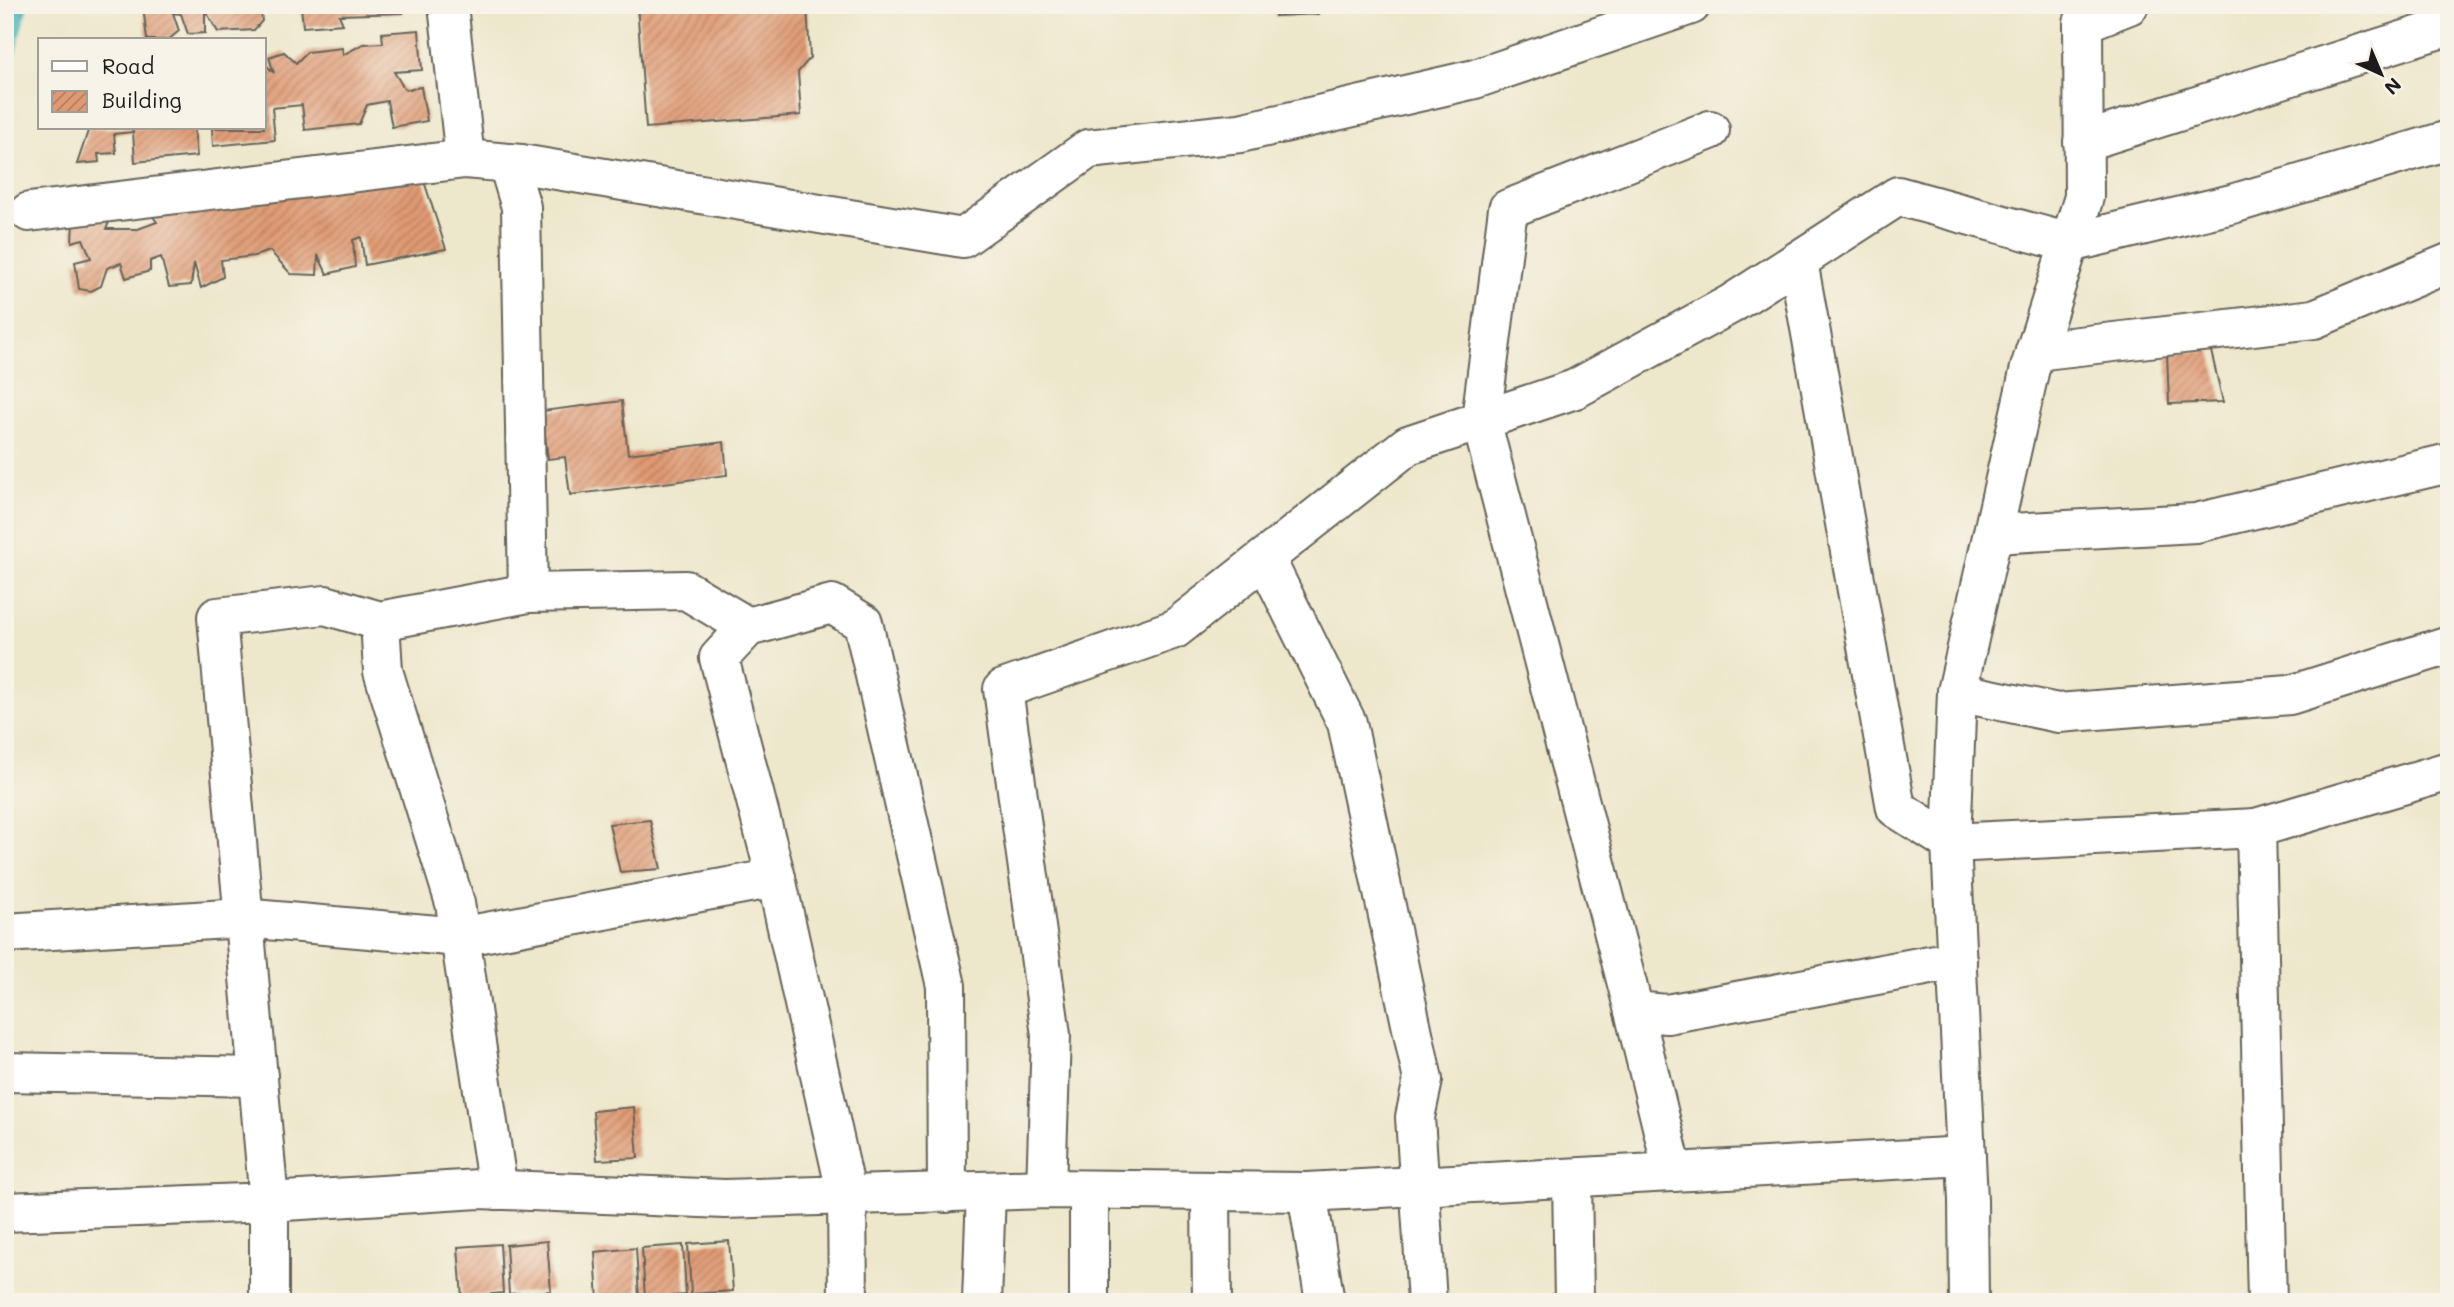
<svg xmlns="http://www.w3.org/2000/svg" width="2454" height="1307" font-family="Mali,sans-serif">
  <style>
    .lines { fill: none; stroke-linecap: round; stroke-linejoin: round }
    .stream { stroke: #3aacb2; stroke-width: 12 }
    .building { fill: url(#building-hatch) }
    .minor-casing { stroke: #656359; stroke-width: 42 }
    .minor { stroke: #fff; stroke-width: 38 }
  </style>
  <defs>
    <pattern id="building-hatch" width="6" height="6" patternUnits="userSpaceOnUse" patternTransform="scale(1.75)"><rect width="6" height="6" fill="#e09a73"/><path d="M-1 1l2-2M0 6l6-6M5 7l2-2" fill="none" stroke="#b57d5e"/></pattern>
  </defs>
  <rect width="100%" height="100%" fill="#f7f3e8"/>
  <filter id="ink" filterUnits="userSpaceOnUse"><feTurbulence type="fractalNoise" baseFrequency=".0143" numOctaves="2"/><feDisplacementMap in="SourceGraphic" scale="14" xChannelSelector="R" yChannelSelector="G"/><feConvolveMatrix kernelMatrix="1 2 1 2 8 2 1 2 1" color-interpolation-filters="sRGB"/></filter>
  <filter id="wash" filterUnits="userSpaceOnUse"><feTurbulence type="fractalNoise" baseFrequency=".00686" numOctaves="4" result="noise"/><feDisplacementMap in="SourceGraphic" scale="28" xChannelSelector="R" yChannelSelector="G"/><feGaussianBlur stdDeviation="1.57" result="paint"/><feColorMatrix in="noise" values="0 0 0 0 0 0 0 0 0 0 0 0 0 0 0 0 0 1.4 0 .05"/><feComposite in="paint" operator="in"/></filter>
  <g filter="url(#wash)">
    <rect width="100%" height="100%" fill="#ede7cb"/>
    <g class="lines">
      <polyline class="stream" points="5,70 22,5"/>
    </g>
    <g id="blocks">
      <g class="building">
        <polygon points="143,5 260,5 262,21 254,30 218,32 205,10 205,33 188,34 181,14 173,13 179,31 168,40 147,40"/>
        <polygon points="301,5 403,5 403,13 339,15 343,24 303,27"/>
        <polygon points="637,5 807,5 810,58 798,72 801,115 646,128"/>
        <polygon points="1274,5 1318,5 1318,14 1275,16"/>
        <polygon points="419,30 422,70 394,72 405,90 421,87 427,121 392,127 387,101 367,105 359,124 305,130 302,105 272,108 275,140 213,146 212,128 264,128 264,63 274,73 269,57 284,52 296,63 307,52 342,48 343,55 363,44 383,43 382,33"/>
        <polygon points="89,128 194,128 197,156 135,162 133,132 114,134 116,153 98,154 99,162 77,164"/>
        <polygon points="422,175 446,249 365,265 361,237 353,240 355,267 327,274 318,255 317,275 291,274 270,251 254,256 221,260 223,277 201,288 194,263 191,285 169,287 161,257 150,261 150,271 126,278 121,263 107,268 101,286 91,291 79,289 75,262 91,258 83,239 72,242 73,221 110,220 106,229 138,229 157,222 151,214"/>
        <polygon points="2211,351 2223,402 2169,404 2167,353"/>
        <polygon points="622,401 628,454 724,442 727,475 570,495 565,457 548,459 542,411"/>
        <polygon points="650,820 661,869 620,872 609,824"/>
        <polygon points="634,1107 638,1158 597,1160 593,1111"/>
        <polygon points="547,1241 551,1291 509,1294 506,1245"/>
        <polygon points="729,1241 733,1291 691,1294 688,1244"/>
        <polygon points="500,1244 503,1293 462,1297 458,1247"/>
        <polygon points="683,1245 686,1295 645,1298 642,1248"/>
        <polygon points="636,1248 639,1298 598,1301 595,1252"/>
      </g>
    </g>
  </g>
  <g filter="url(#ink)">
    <use href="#blocks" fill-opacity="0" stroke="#656359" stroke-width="2"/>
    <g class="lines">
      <defs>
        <g id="minor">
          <polyline points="448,5 465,159"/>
          <polyline points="1710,130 1508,209 1481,420 1634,1011 1667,1014 1957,960"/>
          <polyline points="2083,142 2449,26"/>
          <polyline points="521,164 512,177 521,207 528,593"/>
          <polyline points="29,212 465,159 521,164 963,238 1088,149 1240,133 1475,79 1691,5"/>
          <polyline points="1798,261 1896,808 1951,843 2256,828 2267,1302"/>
          <polyline points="2035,351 2314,319 2449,263"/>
          <polyline points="1993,534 2196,523 2449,463"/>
          <polyline points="1265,558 1347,723 1423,1080 1415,1117 1427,1302"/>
          <polyline points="380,621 383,671 455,903 498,1190"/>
          <polyline points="1957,692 2058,713 2290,695 2449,645"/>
          <polyline points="2256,828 2449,771"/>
          <polyline points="5,933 243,918 460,937 776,878"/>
          <polyline points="1634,1011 1673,1172"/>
          <polyline points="5,1072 258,1077"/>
          <polyline points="1572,1178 1574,1302"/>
          <polyline points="1046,1189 1051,1035 1003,689 1175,629 1408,445 1575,389 1731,304 1898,196 2070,243 2232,204 2449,140"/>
          <polyline points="1089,1190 1089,1302"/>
          <polyline points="1211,1191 1212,1302"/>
          <polyline points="1307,1192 1325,1302"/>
          <polyline points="5,1212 269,1202 217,617 325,605 380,621 528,593 686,590 748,627"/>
          <polyline points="269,1302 269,1202 479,1189 725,1199 1046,1189 1307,1192 1966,1156"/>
          <polyline points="848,1302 847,1196 776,878 719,658 748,627 832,604 863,623 946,986 947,1193"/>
          <polyline points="982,1302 986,1192"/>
          <polyline points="1969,1302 1968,1200 1951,843 1957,692 2030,368 2084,197 2083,23 2129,5"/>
        </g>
      </defs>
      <use href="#minor" class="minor-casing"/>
      <use href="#minor" class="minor"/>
    </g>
  </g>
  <rect width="2454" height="1307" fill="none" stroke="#f7f3e8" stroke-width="28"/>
  <rect x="38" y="38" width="228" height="91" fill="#f7f3e8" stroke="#9f9d96" stroke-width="2"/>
  <rect x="52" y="61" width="35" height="10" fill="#ffffff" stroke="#9f9d96" stroke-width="2"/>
  <text x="102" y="74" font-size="21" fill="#1c1c1c">Road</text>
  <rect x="52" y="91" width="35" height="21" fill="url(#building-hatch)" stroke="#9f9d96" stroke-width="2"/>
  <text x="102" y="108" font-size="21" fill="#1c1c1c">Building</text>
  <g transform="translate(2381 74) rotate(136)" stroke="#f7f3e8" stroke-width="5" paint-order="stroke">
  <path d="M0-5L12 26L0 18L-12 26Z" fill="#1c1c1c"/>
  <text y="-10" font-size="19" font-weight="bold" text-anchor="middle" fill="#1c1c1c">N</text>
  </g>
</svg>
